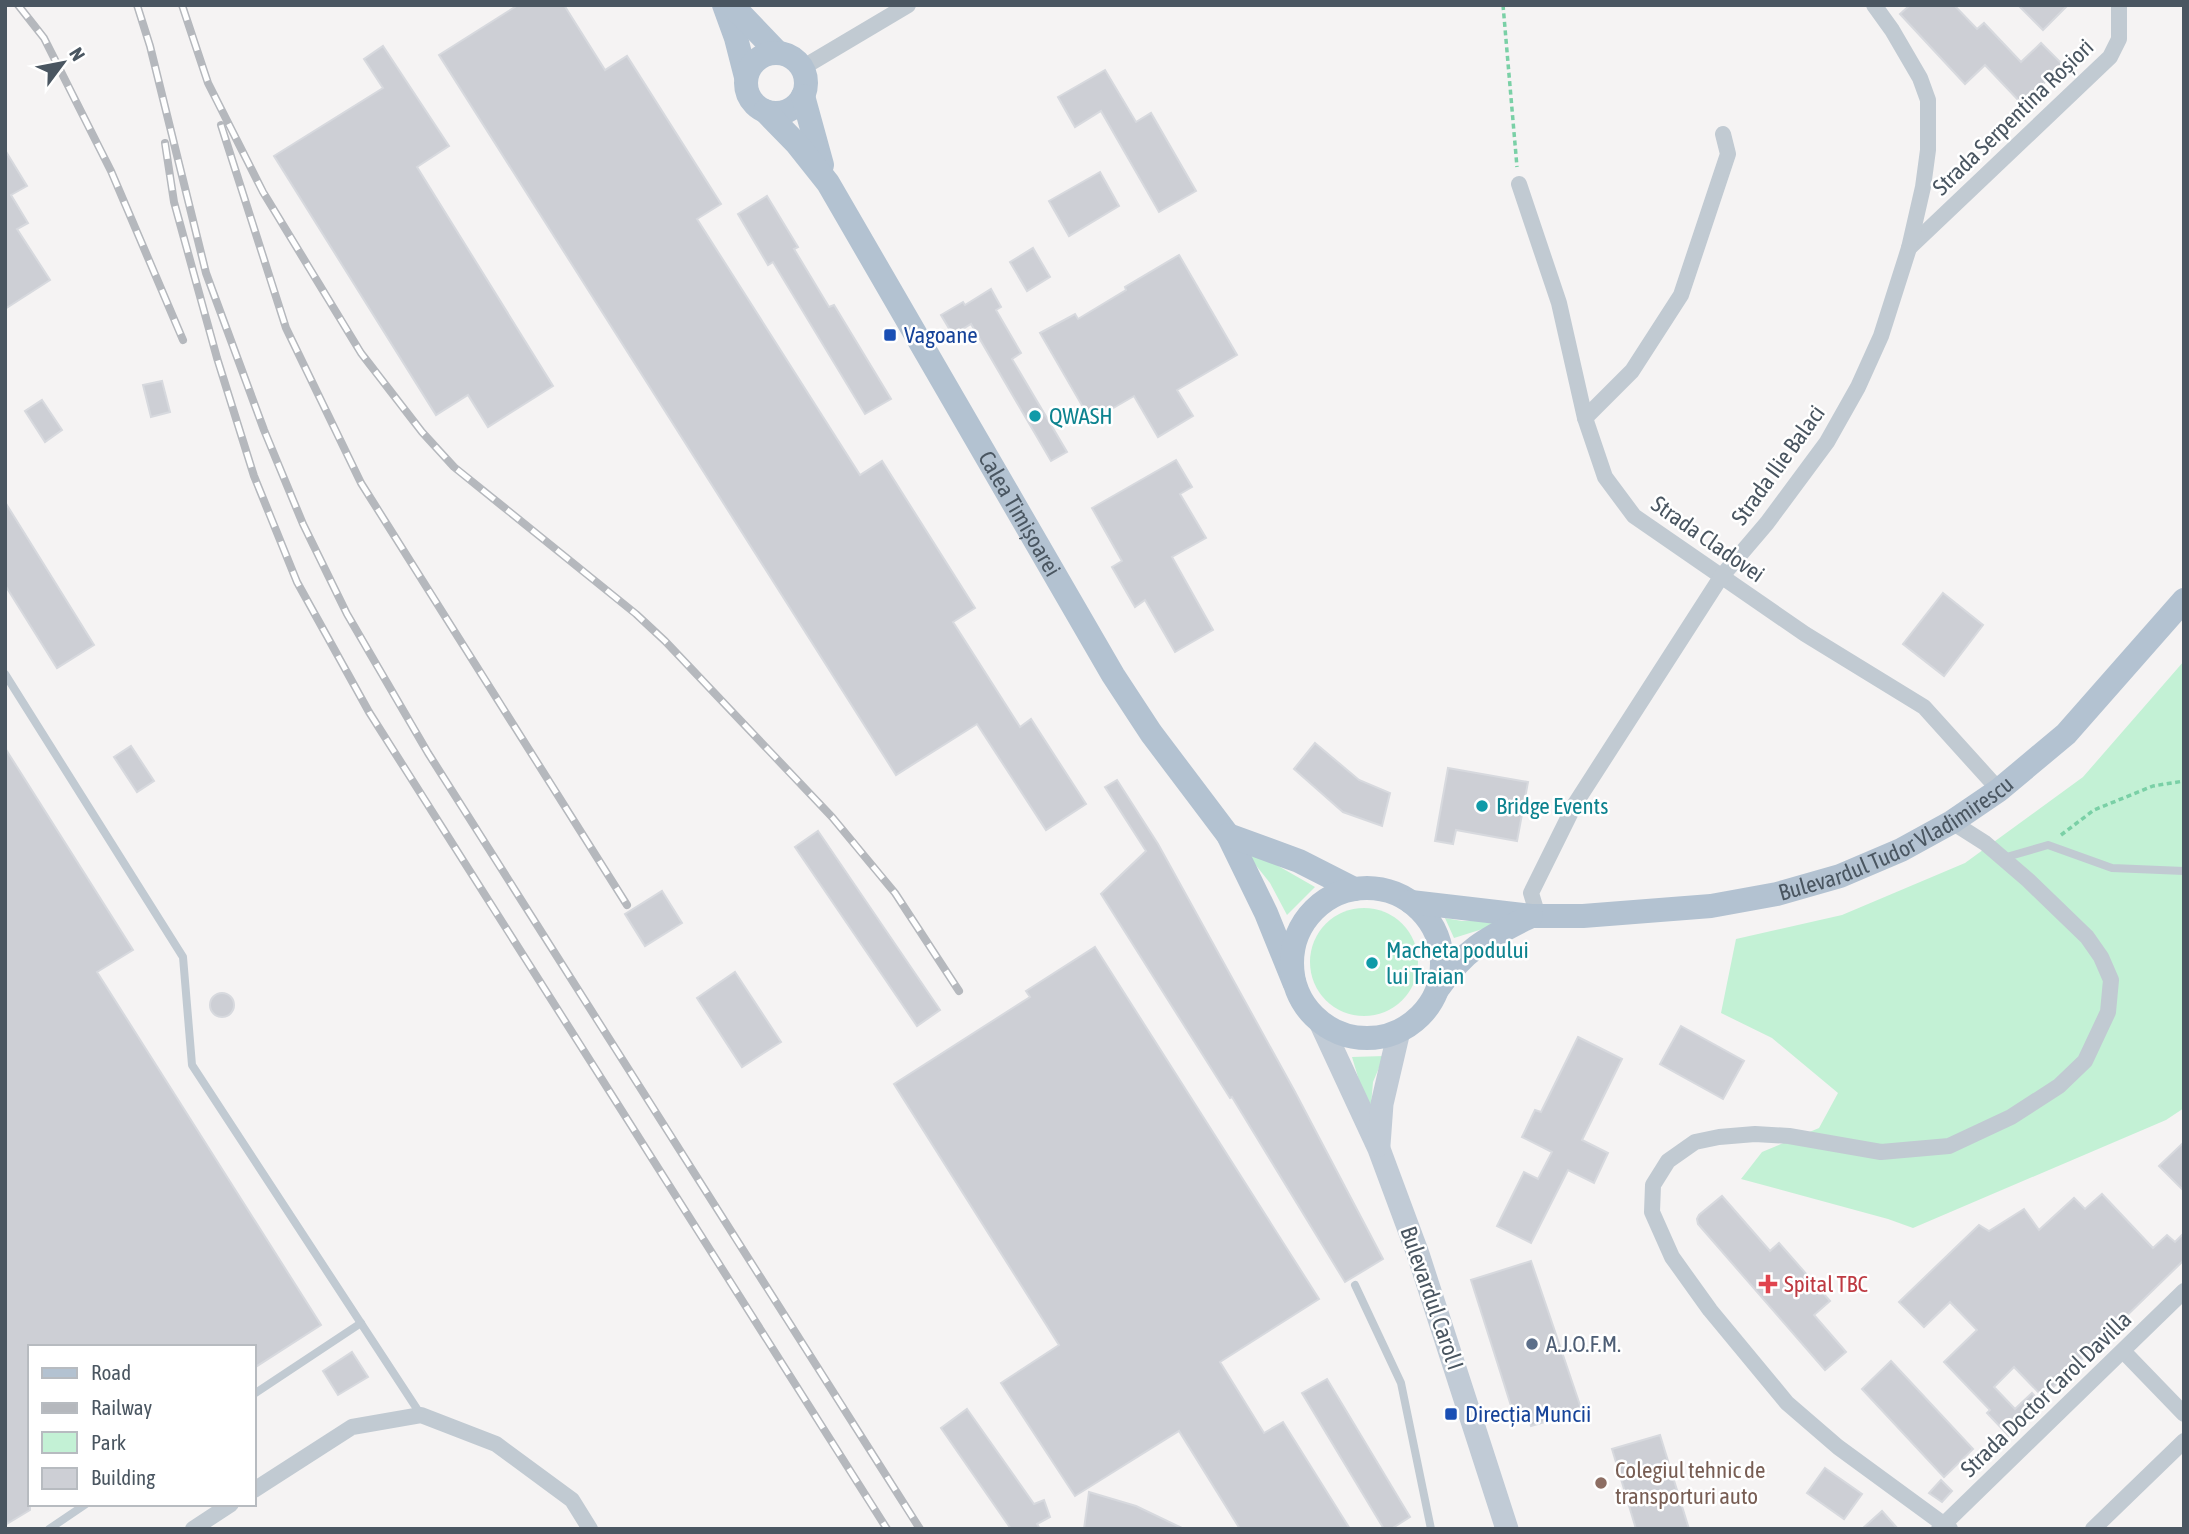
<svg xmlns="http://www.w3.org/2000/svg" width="2189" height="1534" font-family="'Asap Condensed',sans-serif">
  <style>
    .green { fill: #c3f1d5 }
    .building { fill: #cdcfd5; stroke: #d7d9de; stroke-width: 2 }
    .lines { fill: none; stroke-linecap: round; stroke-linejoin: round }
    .path { stroke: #7ad0a6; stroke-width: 3.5; stroke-dasharray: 5 3.5; stroke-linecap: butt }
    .lane { stroke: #c1cad2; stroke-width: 8 }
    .street { stroke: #c1cad2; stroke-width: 16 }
    .secondary { stroke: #c1cbd6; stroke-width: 23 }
    .primary { stroke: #b3c2d1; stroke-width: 24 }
    .rail-casing { stroke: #b5b8bd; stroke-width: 8 }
    .rail { stroke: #fff; stroke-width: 5; stroke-dasharray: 16; stroke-linecap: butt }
    .transit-dot { fill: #1a4fb4; stroke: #fff; stroke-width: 2.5 }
    .culture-dot { fill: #0f9aa8; stroke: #fff; stroke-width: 2.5 }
    .health-dot { fill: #e0444e; stroke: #fff; stroke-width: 2.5 }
    .service-dot { fill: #5c6f8a; stroke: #fff; stroke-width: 2.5 }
    .education-dot { fill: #8d6e63; stroke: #fff; stroke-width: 2.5 }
    .labels { text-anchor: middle; stroke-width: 5; stroke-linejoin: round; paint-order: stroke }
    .street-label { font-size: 23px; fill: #4a5661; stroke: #fff }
    .transit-label { font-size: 23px; fill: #164399; stroke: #fff; text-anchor: start }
    .culture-label { font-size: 23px; fill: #0d838f; stroke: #fff; text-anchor: start }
    .health-label { font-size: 23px; fill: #be3a42; stroke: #fff; text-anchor: start }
    .service-label { font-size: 23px; fill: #4e5e75; stroke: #fff; text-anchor: start }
    .education-label { font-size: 23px; fill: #785e54; stroke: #fff; text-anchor: start }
  </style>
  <rect width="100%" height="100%" fill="#f5f3f3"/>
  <g class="green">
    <polygon points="2184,661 2184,1108 2166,1120 1913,1228 1888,1219 1741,1179 1762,1152 1819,1128 1838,1093 1772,1038 1721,1013 1736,939 1842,915 1965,863 2083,777"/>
    <polygon points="1238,843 1315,887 1287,915 1270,883"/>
    <circle cx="1364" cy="962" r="54"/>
    <polygon points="1445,918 1462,921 1508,921 1454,938"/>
    <polygon points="1384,1056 1373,1082 1370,1117 1352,1057"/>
  </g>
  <g class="building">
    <polygon points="518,5 564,5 605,70 627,56 721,204 697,219 860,475 882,461 975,608 953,622 1020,727 1031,719 1086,804 1046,830 977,724 896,775 439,55"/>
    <polygon points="1910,5 1954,5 1977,29 1984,23 2021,62 2041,43 2063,65 2022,104 1985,65 1965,84 1900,14"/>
    <polygon points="2018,5 2068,5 2043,30"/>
    <polygon points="383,46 449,146 417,167 553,386 488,427 468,395 436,415 274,156 383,88 364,59"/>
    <polygon points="1105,70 1136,122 1151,113 1196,191 1159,212 1101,111 1075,127 1058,97"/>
    <polygon points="5,150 27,186 11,195 28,223 17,229 50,280 5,309"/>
    <polygon points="1100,172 1119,206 1069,236 1049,201"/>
    <polygon points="767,196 798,247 794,249 829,307 834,305 891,399 865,414 773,262 768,265 738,214"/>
    <polygon points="1033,248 1050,277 1027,291 1010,262"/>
    <polygon points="1179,255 1237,355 1177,390 1193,416 1158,437 1134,396 1091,421 1040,333 1075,314 1078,319 1126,290 1125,287"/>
    <polygon points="991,289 1001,307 996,310 1021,353 1012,359 1067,452 1051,461 971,324 953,335 941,315 963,302 965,305"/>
    <polygon points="162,381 170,412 151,417 143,385"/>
    <polygon points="42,400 62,430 45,442 25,411"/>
    <polygon points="1176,460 1192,487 1180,494 1206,538 1172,557 1213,630 1175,652 1145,600 1135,607 1112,567 1122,561 1092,508"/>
    <polygon points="5,502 94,645 57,668 5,585"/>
    <polygon points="1943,593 1983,625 1944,676 1903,644"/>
    <polygon points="1315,743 1359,780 1390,793 1382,826 1343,812 1294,769"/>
    <polygon points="131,746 154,781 137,792 114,757"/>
    <polygon points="5,748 133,950 97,972 321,1325 254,1368 254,1347 30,1347 30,1510 5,1525"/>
    <polygon points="1448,768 1528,782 1517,841 1456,830 1453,844 1435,841"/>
    <polygon points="1117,780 1158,844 1294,1090 1383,1259 1345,1282 1232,1097 1230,1098 1101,894 1146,851 1105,787"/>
    <polygon points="818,831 940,1010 917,1026 795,847"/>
    <polygon points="662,891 682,923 645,946 625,914"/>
    <polygon points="1095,947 1319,1299 1220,1362 1264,1433 1283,1422 1350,1529 1240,1529 1179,1431 1075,1496 1001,1383 1059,1345 894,1084 1030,997 1026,991"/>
    <polygon points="735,972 781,1042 742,1067 697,998"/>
    <circle cx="222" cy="1005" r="12"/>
    <polygon points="1681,1026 1744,1061 1723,1099 1660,1064"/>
    <polygon points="1578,1037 1622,1059 1582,1140 1608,1153 1594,1183 1568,1170 1531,1243 1497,1226 1524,1172 1538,1179 1552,1152 1522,1137 1535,1110 1541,1112"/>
    <polygon points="2184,1142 2184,1191 2159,1166"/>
    <polygon points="2102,1194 2153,1248 2167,1235 2175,1242 2184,1233 2184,1260 2043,1397 2014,1367 1994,1387 2015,1409 2032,1393 2042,1404 2009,1436 1987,1413 1990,1410 1944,1362 1977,1330 1950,1302 1924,1327 1899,1302 1979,1225 1989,1231 2024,1209 2039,1230 2074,1198 2085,1209"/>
    <polygon points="1722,1196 1770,1251 1779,1243 1830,1301 1814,1315 1846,1352 1825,1370 1698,1224 1697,1219 1699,1215"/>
    <polygon points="1531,1261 1582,1411 1531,1426 1525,1408 1513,1412 1471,1280"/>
    <polygon points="352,1352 368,1377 338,1395 323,1371"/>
    <polygon points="1891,1361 1973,1449 1944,1477 1862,1389"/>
    <polygon points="1327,1379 1410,1517 1391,1529 1384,1529 1302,1393"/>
    <polygon points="967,1409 1034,1504 1044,1500 1050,1517 1037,1524 1040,1529 1011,1529 941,1428"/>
    <polygon points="1660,1435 1689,1529 1636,1529 1612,1449"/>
    <polygon points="1825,1468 1862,1494 1844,1519 1807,1493"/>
    <polygon points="1941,1480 1952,1491 1942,1502 1929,1493"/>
    <polygon points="1089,1492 1136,1506 1184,1529 1084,1529"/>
    <polygon points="1882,1511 1898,1529 1862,1529"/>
  </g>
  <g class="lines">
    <g class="path">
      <polyline points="1503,5 1517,167"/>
      <polyline points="2061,835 2094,810 2153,786 2184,781"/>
      <polyline points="1371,880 1387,883 1397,888"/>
    </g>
    <g class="lane">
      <polyline points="5,674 183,957 192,1065 421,1415"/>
      <polyline points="2003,858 2048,845 2112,868 2184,871"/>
      <polyline points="1355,1285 1401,1383 1431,1529"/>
      <polyline points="254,1394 361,1323"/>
      <polyline points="49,1529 86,1504"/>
    </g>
    <g class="street">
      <polyline points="802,68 908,5"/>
      <polyline points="1519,184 1559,303 1585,418 1605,477 1634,516 1805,634 1924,707 1999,790"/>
      <polyline points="1909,248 2110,57 2119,39 2119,5"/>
      <polyline points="1585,418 1632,371 1681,295 1728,154 1723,134"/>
      <polyline points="1538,916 1531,893 1575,804 1721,577 1767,523 1827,442 1858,387 1881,336 1909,248 1923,187 1928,150 1928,100 1920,78 1892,30 1874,5"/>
      <polyline points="2124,1352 2184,1414"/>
      <polyline points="254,1490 352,1427 421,1415 496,1444 572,1500 590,1529"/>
      <polyline points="193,1529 231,1504"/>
      <polyline points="1939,1529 2184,1291"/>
      <polyline points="1950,1529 1838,1447 1787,1403 1710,1310 1672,1257 1652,1212 1653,1185 1668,1161 1695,1142 1719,1137 1755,1134 1789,1136 1881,1152 1949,1146 2011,1117 2059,1086 2085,1061 2108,1012 2111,980 2101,957 2087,937 2028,880 1985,843 1952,822"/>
      <polyline points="2093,1529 2184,1441"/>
    </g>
    <g class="secondary">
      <polyline points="1320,1022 1379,1149 1418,1254 1507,1529"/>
      <polyline points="1379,1145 1382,1104 1399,1031"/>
    </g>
    <g class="primary">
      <polyline points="724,5 736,38 746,77"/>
      <polyline points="732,5 778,53"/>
      <circle cx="776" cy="83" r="30"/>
      <polyline points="803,96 822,165"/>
      <path id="s1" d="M765 111 797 144 828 183 1113 675 1151 733 1228 835 1266 913 1294 982"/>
      <polyline points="1228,835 1299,861 1354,889"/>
      <circle cx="1367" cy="963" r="75"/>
      <path id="s2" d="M1411 902 1531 916H1583L1711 906 1777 894 1840 876 1901 850 1952 822 1999 790 2066 734 2184 600"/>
      <path d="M1439 987C1467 947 1488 938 1531 916"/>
    </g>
    <defs>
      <g id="rail">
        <polyline points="18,5 44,38 111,171 183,340"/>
        <polyline points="137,5 150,46 206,273 264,430 303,524 347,614 428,753 920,1529"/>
        <polyline points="182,5 208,83 263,192 361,353 422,432 454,467 636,614 665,641 832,817 895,893 959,991"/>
        <polyline points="221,125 286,328 361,483 627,905"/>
        <polyline points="165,143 174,202 217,358 254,476 297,582 369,712 887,1529"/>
      </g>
    </defs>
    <use href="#rail" class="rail-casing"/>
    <use href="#rail" class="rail"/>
  </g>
  <g class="transit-dot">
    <rect x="883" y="328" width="14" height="14" rx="3.5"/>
    <rect x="1444" y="1407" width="14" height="14" rx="3.5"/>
  </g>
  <g class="culture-dot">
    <circle cx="1035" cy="416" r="7"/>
    <circle cx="1482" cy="806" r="7"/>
    <circle cx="1372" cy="963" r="7"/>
  </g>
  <path class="health-dot" d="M1764.5 1273.5h7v7h7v7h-7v7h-7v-7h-7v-7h7z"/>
  <circle class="service-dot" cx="1532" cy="1344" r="7"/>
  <circle class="education-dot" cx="1601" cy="1483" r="7"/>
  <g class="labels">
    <g class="street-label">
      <text transform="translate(2013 117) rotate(-44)" y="8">Strada Serpentina Roșiori</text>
      <text transform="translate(1778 465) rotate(-54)" y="8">Strada Ilie Balaci</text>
      <text dy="8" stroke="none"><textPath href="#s1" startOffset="478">Calea Timișoarei</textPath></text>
      <text transform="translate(1708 539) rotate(35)" y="8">Strada Cladovei</text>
      <text dy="8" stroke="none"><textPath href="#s2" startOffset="500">Bulevardul Tudor Vladimirescu</textPath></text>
      <text transform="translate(1432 1298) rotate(71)" y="8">Bulevardul Carol I</text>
      <text transform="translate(2046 1394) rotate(-44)" y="8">Strada Doctor Carol Davilla</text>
    </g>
    <g class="transit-label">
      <text x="904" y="343">Vagoane</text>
      <text x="1465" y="1422">Direcția Muncii</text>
    </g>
    <g class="culture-label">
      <text x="1049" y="424">QWASH</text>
      <text x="1496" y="814">Bridge Events</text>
      <text x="1386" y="958">Macheta podului<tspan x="1386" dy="26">lui Traian</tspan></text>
    </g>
    <g class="health-label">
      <text x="1784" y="1292">Spital TBC</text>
    </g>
    <g class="service-label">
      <text x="1546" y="1352">A.J.O.F.M.</text>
    </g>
    <g class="education-label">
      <text x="1615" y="1478">Colegiul tehnic de<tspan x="1615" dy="26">transporturi auto</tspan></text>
    </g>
  </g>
  <rect width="2189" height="1534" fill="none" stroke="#4a5661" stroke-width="14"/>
  <rect x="28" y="1345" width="228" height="161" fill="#ffffff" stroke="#b7bbc0" stroke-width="2"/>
  <rect x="42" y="1368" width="35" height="10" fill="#b3c2d1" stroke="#b7bbc0" stroke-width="2"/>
  <text x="91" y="1380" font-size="21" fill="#4a5661">Road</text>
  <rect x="42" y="1403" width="35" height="10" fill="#b5b8bd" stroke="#b7bbc0" stroke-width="2"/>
  <text x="91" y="1415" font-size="21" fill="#4a5661">Railway</text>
  <rect x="42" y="1432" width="35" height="21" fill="#c3f1d5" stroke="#b7bbc0" stroke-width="2"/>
  <text x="91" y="1450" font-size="21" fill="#4a5661">Park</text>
  <rect x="42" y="1468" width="35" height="21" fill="#cdcfd5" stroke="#b7bbc0" stroke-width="2"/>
  <text x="91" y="1485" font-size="21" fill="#4a5661">Building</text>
  <g transform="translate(63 63) rotate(58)" stroke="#ffffff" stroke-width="5" paint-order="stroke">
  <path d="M0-5L12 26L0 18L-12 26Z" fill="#4a5661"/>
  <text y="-10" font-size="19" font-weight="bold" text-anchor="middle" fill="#4a5661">N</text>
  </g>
</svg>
